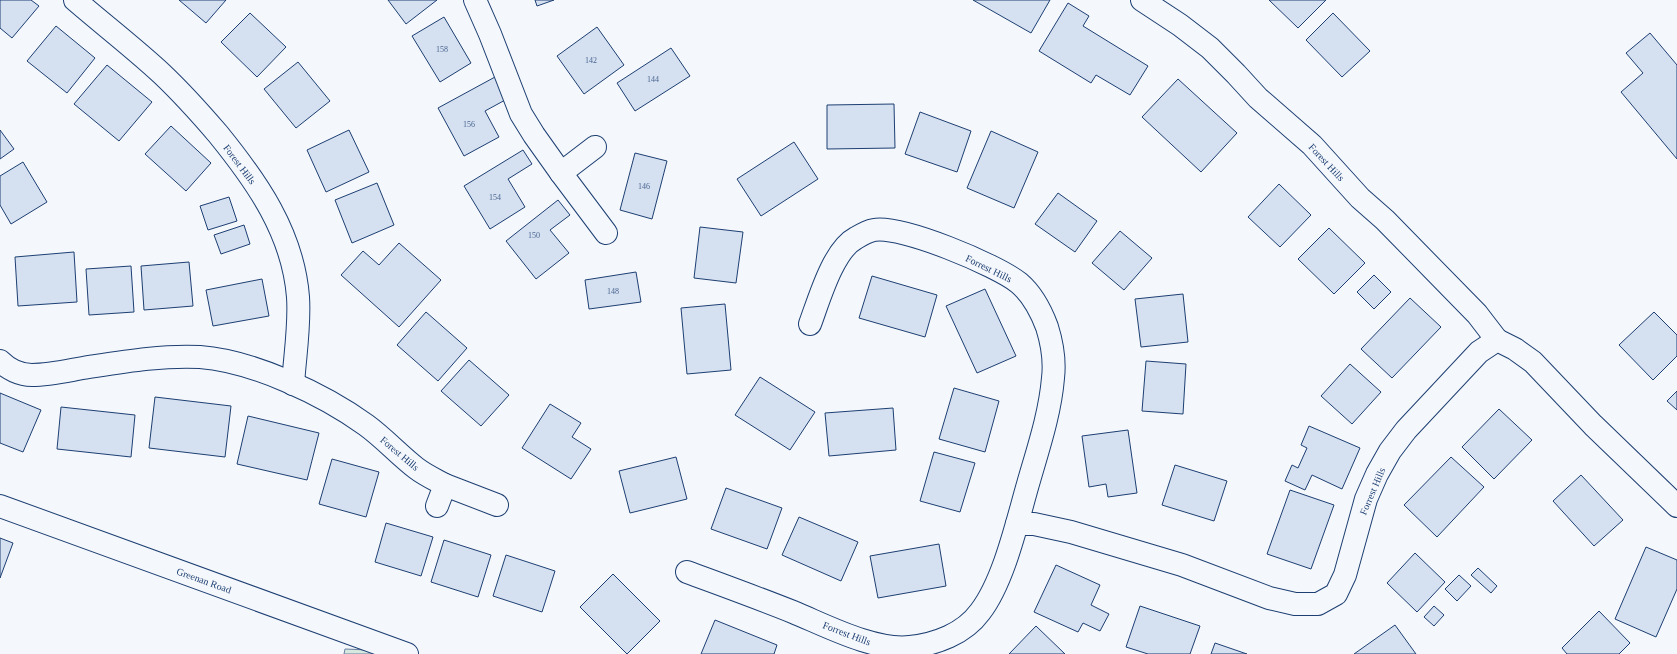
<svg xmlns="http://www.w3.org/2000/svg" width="1677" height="654" font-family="Georgia,serif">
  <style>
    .green { fill: #d7e8df; stroke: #687fa3 }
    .building { fill: #d5e0f0; stroke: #1d3f73 }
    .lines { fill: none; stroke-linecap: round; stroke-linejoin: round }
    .street-casing { stroke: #1d3f73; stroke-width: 24 }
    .secondary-casing { stroke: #1d3f73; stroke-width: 24 }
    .street { stroke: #f4f7fb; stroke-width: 22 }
    .secondary { stroke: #f4f7fb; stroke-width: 22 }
    .labels { text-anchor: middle; stroke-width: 3; stroke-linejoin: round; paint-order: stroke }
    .number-label { font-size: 8px; fill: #4b6792 }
    .street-label { font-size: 10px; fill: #1d3f73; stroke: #f4f7fb }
  </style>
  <rect width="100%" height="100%" fill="#f4f7fb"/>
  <polygon class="green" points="345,649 369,650 381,654 344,654"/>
  <g class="building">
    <polygon points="0,0 31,0 39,6 12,38 0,28"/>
    <polygon points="179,0 226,0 206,23"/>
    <polygon points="388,0 437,0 406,24"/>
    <polygon points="535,0 554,0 537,6"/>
    <polygon points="973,0 1050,0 1031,33"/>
    <polygon points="1269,0 1326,0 1298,28"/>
    <polygon points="1068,3 1089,16 1083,26 1148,66 1130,95 1096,75 1091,83 1039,51"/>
    <polygon points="250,13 286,47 257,77 221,42"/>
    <polygon points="1333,13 1370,51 1342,77 1306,40"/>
    <polygon points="444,17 471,63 440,82 412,36"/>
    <polygon points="56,26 95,58 67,93 27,61"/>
    <polygon points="597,27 624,65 584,94 557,56"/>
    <polygon points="1650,33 1677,65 1677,159 1621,92 1643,73 1626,53"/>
    <polygon points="671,48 690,76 635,111 617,83"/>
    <polygon points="298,62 330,101 296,128 264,89"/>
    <polygon points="107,65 152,102 119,141 74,104"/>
    <polygon points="495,77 507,99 485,111 499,137 464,156 438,108"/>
    <polygon points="1178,79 1237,133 1201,172 1142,117"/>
    <polygon points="894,104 895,148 827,149 827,105"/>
    <polygon points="920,112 971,131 957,172 905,154"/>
    <polygon points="171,126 211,163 186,191 145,154"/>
    <polygon points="0,130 14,149 0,159"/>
    <polygon points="349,130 369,172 326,192 307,150"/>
    <polygon points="991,131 1038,152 1014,208 967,188"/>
    <polygon points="794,142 818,179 761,216 737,179"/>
    <polygon points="523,150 532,164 508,179 525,207 490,229 464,186"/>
    <polygon points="635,153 667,161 652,219 620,210"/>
    <polygon points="23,162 47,202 11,224 0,205 0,176"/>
    <polygon points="377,183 394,225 352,243 335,200"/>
    <polygon points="1279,184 1311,215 1280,247 1248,217"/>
    <polygon points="1058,193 1097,221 1075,252 1035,224"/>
    <polygon points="229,197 237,221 208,230 200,206"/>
    <polygon points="558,200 570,215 550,230 569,253 536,279 506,241"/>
    <polygon points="244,225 250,244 221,254 214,235"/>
    <polygon points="700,227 743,232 736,283 694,278"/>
    <polygon points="1329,228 1365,263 1334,294 1298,259"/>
    <polygon points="1120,231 1152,258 1124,290 1092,263"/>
    <polygon points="399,243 441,280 399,327 341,275 363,251 379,265"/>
    <polygon points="74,252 77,302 18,306 15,257"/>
    <polygon points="189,262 193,306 144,310 141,266"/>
    <polygon points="131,266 134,312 89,315 86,269"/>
    <polygon points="636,272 641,302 589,309 585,280"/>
    <polygon points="1374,275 1391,292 1374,309 1357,292"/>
    <polygon points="872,276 937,295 925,337 859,318"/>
    <polygon points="262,279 269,316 213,326 206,290"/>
    <polygon points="985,289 1016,356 977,373 946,306"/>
    <polygon points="1183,294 1188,342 1141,347 1135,299"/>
    <polygon points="1410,298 1441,327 1392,378 1361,349"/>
    <polygon points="725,304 731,370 687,374 681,308"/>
    <polygon points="426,312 467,348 438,381 397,345"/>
    <polygon points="1654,312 1677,335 1677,356 1653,380 1619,345"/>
    <polygon points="469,360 509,395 481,426 441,391"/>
    <polygon points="1146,361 1186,364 1183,414 1142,411"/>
    <polygon points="1350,364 1381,392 1352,424 1321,396"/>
    <polygon points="760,377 815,412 790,450 735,415"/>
    <polygon points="954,388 999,401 985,452 939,439"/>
    <polygon points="1677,391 1677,410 1667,401"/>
    <polygon points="0,393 41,410 23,452 0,443"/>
    <polygon points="155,397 231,406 225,457 149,448"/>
    <polygon points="550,404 581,423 572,437 591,449 571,479 522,448"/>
    <polygon points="61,407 135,415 131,457 57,449"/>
    <polygon points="893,408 896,450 829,456 825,413"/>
    <polygon points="1499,409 1532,440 1494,479 1462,447"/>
    <polygon points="248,416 319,433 307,480 237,464"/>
    <polygon points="1309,426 1360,448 1342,489 1312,475 1305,490 1285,481 1292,465 1298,468 1307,448 1301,445"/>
    <polygon points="1128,430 1137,493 1108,497 1106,484 1089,487 1082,436"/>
    <polygon points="934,452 975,463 960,512 920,501"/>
    <polygon points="676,457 687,499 630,513 619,471"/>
    <polygon points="1451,457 1484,487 1437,537 1404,505"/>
    <polygon points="332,459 379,472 366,517 319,504"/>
    <polygon points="1175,465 1227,481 1214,521 1162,505"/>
    <polygon points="1581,475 1623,520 1594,546 1553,501"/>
    <polygon points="726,488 782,508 767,549 711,529"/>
    <polygon points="1290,490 1334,505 1311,569 1267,554"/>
    <polygon points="799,517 858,542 841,581 782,555"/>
    <polygon points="386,523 433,537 421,576 375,562"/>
    <polygon points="0,538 13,543 0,578"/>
    <polygon points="444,540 491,555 478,597 431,582"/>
    <polygon points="939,544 946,586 878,598 870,556"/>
    <polygon points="1646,547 1677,560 1677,589 1656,637 1615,619"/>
    <polygon points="1415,553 1445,582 1417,612 1387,583"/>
    <polygon points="506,555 555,571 542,612 493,596"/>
    <polygon points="1056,565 1100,585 1091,605 1109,614 1100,631 1083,623 1078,632 1034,612"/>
    <polygon points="1478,568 1497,586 1491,593 1471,575"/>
    <polygon points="613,574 660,621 627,654 580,607"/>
    <polygon points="1459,575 1471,586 1457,601 1445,589"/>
    <polygon points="1140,606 1200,626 1190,654 1148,654 1126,647"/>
    <polygon points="1434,606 1444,615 1434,626 1424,617"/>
    <polygon points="1599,611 1630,643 1619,654 1567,654 1562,648"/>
    <polygon points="715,620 777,645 774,654 701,654"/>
    <polygon points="1395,625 1416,654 1354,654"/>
    <polygon points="1036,626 1065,654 1009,654"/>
    <polygon points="1215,643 1247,654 1211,654"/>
  </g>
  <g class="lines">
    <defs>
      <g id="street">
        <path d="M75 0C104 25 134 48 162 74 182 93 200 113 218 134 257 182 293 233 298 297 300 325 295 355 293 384"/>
        <polyline points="475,0 490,34 521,114 534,135 561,173 606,233"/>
        <polyline points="1142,0 1180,25 1210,48 1236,74 1258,98 1312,145 1360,198 1385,220 1477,314 1497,340"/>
        <polyline points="561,173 595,147"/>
        <path d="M0 361C8 369 20 375 32 375 49 375 66 371 83 368 122 362 161 355 200 357 253 361 323 394 366 425 384 438 399 455 416 468 425 475 436 480 445 485L437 506"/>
        <polyline points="445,485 497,505"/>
        <polyline points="1017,524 1034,524 1071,532 1182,565 1269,598 1295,604 1318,604 1336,594 1345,575 1366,499 1377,474 1390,451 1406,430 1479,352 1497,340 1515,349 1533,362 1593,425 1677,506"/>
        <path d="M687 572C722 585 758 598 793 612 827 626 874 651 910 647 936 644 964 634 980 612 1004 581 1017 522 1028 484 1038 449 1050 414 1053 378 1055 361 1052 343 1047 327 1041 311 1032 294 1019 283 997 265 901 225 874 230 868 231 861 235 856 238 833 250 819 300 810 324"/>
      </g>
      <polyline id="secondary" points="0,506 407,654"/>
    </defs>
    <use href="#street" class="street-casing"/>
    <use href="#secondary" class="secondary-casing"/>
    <use href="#street" class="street"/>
    <use href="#secondary" class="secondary"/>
  </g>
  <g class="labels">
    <g class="number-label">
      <text x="442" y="52">158</text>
      <text x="591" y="63">142</text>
      <text x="653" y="82">144</text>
      <text x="469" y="127">156</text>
      <text x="644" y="189">146</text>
      <text x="495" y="200">154</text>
      <text x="534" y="238">150</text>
      <text x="613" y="294">148</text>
    </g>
    <g class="street-label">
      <text transform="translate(1327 162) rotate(47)" y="4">Forest Hills</text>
      <text transform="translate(240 164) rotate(53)" y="4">Forest Hills</text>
      <text transform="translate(989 268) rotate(26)" y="4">Forrest Hills</text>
      <text transform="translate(400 453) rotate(40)" y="4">Forest Hills</text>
      <text transform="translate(1372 491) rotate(-67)" y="4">Forrest Hills</text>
      <text transform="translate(204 580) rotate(20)" y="4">Greenan Road</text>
      <text transform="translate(847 633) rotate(21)" y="4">Forrest Hills</text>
    </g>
  </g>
</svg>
